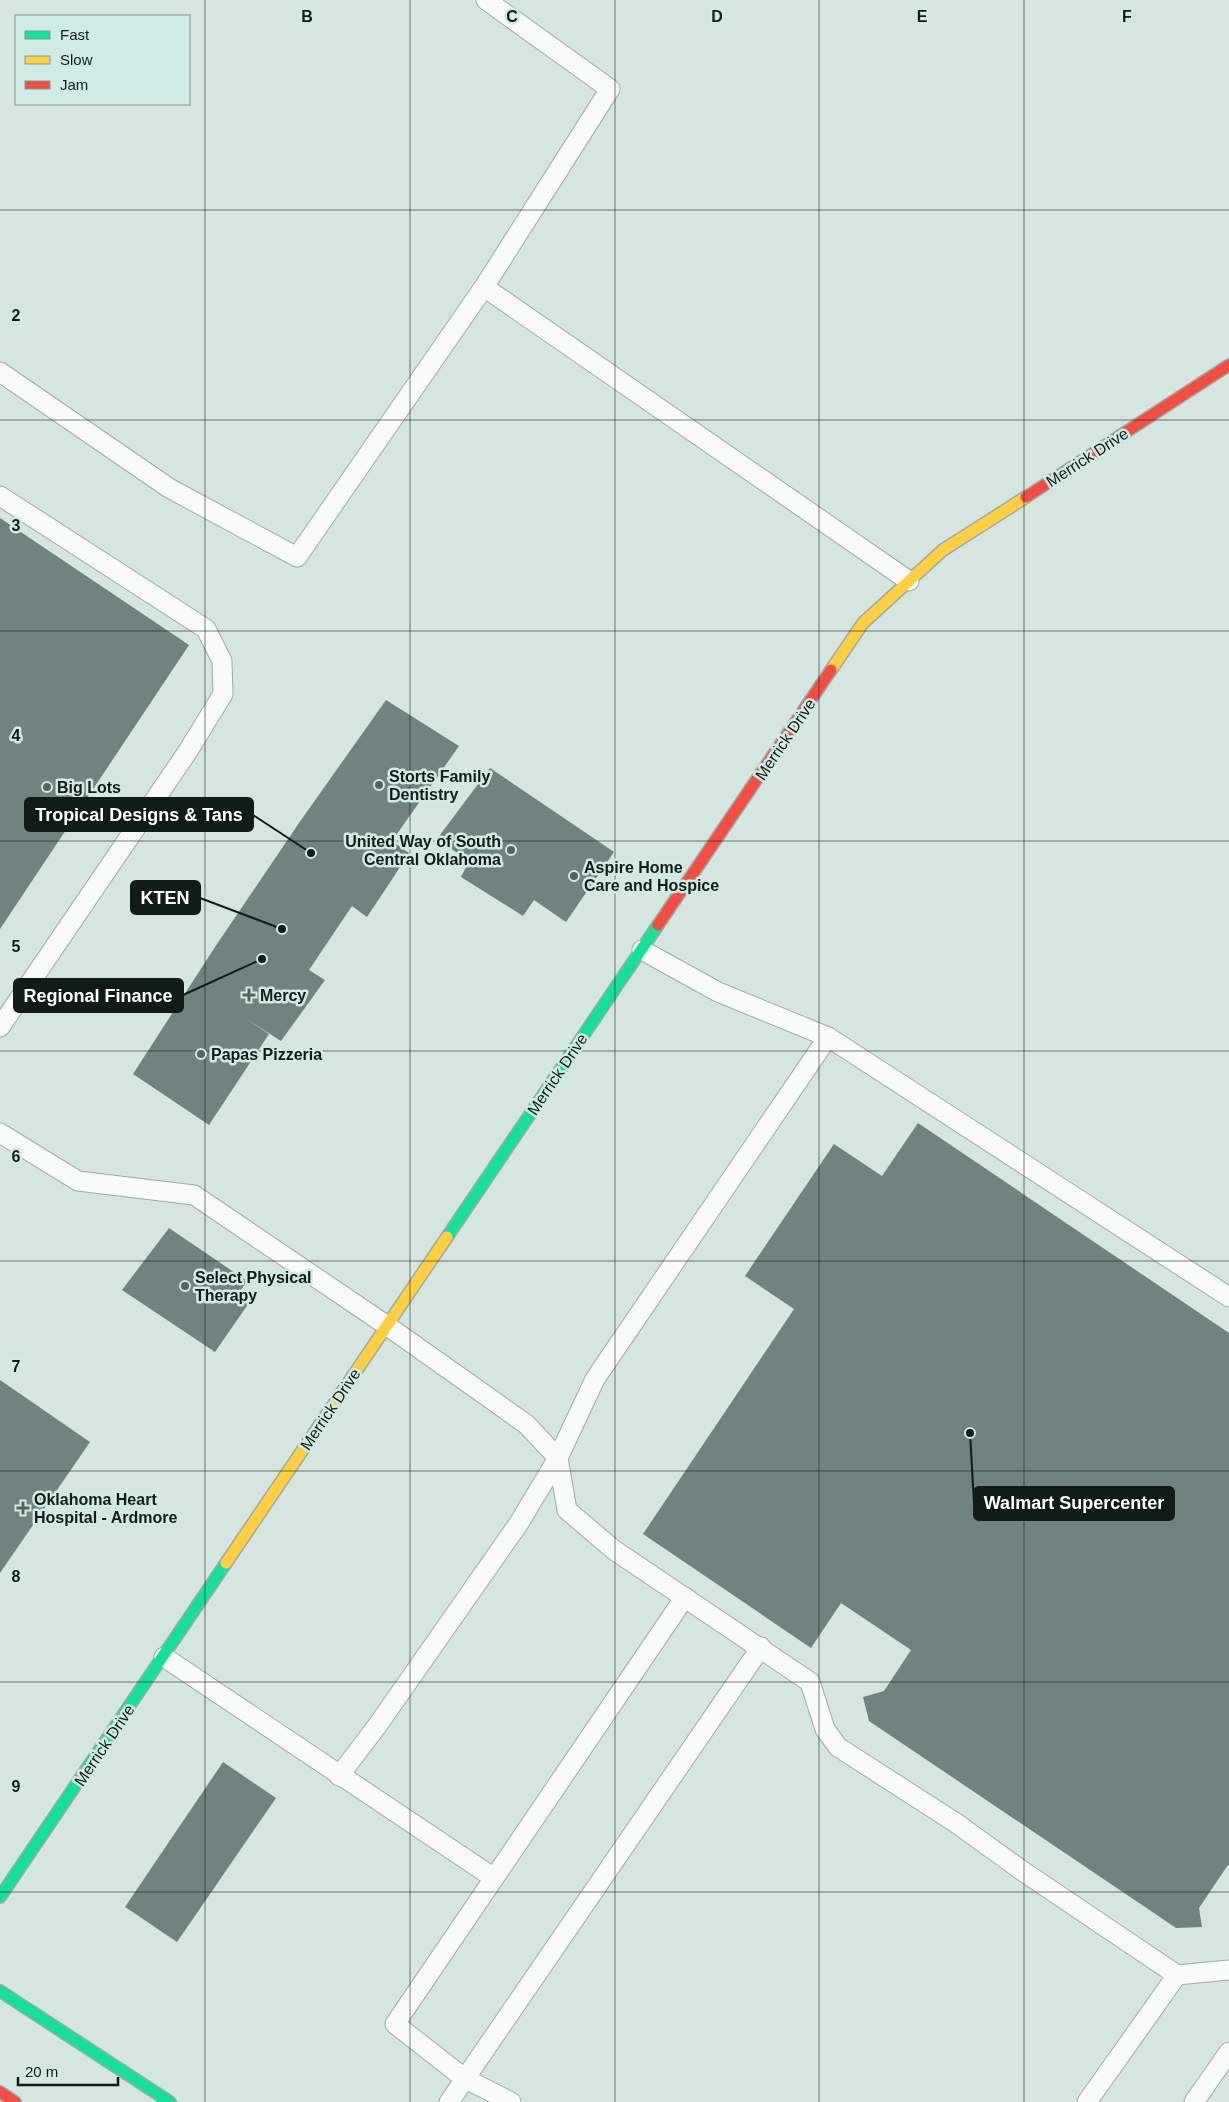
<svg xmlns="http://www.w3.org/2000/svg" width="1229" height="2102" font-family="Helvetica,sans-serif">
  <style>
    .building { fill: #6f847f }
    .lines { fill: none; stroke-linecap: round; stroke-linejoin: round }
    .lane-casing { stroke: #9eaaa6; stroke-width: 21 }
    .fast-casing { stroke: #9eaaa6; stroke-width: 14 }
    .slow-casing { stroke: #9eaaa6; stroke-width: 14 }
    .jam-casing { stroke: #9eaaa6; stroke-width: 14 }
    .lane { stroke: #f9fbfa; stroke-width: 19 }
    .fast { stroke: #16e098; stroke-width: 11 }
    .slow { stroke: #ffcf43; stroke-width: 11 }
    .jam { stroke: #f24e42; stroke-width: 11 }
    .grid { fill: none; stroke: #111b18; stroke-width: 1; stroke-opacity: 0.55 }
    .poi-dot { fill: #56625e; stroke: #cfebe3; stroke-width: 2 }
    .labels { text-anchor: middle; stroke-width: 5; stroke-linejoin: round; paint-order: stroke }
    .street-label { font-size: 16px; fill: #111b18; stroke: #cfebe3 }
    .poi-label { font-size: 16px; font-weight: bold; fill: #111b18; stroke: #cfebe3; text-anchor: start }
    .grid-label { font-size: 16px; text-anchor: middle; font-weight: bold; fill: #111b18; stroke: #cfebe3; stroke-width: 5; stroke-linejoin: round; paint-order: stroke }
    .leader { fill: none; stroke: #111b18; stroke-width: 2 }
    .callout-dot { fill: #111b18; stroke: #cfebe3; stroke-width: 2 }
    .callout { fill: #111b18; stroke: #111b18; stroke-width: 2 }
    .callout-label { font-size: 18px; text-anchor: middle; font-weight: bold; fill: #fff }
  </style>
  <rect width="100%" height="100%" fill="#d5e5e0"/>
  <g class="building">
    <polygon points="0,518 189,645 0,929"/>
    <polygon points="386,700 459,746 392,841 409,853 389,884 367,917 352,906 309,970 325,980 281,1041 242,1016 269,1034 209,1125 133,1074 215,947 299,823"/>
    <polygon points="490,768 614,852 566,922 534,900 523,916 461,877 469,861 437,839"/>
    <polygon points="918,1123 1229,1333 1229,1866 1228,1865 1199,1908 1202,1927 1176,1928 869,1721 863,1697 884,1691 911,1650 841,1603 811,1648 643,1534 794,1309 745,1276 834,1144 882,1176"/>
    <polygon points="169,1228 247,1281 239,1293 251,1300 215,1352 122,1290"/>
    <polygon points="0,1380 90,1442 0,1573"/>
    <polygon points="223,1762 276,1798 177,1942 125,1907"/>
  </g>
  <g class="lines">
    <defs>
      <g id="lane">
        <polyline points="484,287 909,581"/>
        <polyline points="0,372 169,488 297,557 484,287 610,89 486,0"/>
        <polyline points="0,496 206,629 222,661 223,694 188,751 0,1027"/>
        <polyline points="642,950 718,992 828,1037 1229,1297"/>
        <polyline points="0,1133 78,1181 194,1195 386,1325 526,1424 558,1458 567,1510 614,1550 810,1682 825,1729 838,1747 956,1823 1024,1872 1177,1975 1229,1970"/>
        <polyline points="164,1657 494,1878"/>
        <polyline points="339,1776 377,1726 519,1523 558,1458 595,1379 828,1037"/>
        <polyline points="449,2102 761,1647"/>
        <polyline points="511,2102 464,2078 395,2024 685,1597"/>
        <polyline points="1087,2102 1177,1975"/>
        <polyline points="1194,2102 1229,2052"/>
      </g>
      <g id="fast">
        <polyline points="447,1237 658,925"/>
        <polyline points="0,1897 226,1563"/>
        <polyline points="0,1991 170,2102"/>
      </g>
      <g id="slow">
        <polyline points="831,670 863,623 943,550 1026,497"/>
        <polyline points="226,1563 447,1237"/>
      </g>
      <g id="jam">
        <polyline points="1026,497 1229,365"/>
        <polyline points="658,925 831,670"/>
        <polyline points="0,2092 15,2102"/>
      </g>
    </defs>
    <use href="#lane" class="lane-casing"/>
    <use href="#fast" class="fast-casing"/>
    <use href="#slow" class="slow-casing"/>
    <use href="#jam" class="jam-casing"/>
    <use href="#lane" class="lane"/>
    <use href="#fast" class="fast"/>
    <use href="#slow" class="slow"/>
    <use href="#jam" class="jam"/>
  </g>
  <path class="grid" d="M205 0V2102M410 0V2102M615 0V2102M819 0V2102M1024 0V2102M0 210H1229M0 420H1229M0 631H1229M0 841H1229M0 1051H1229M0 1261H1229M0 1471H1229M0 1682H1229M0 1892H1229"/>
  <g class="poi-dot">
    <circle cx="379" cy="785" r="5"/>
    <circle cx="47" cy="787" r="5"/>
    <circle cx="511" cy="850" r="5"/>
    <circle cx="574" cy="876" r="5"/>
    <path d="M246.5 987.5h5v5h5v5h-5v5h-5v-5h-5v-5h5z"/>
    <circle cx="201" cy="1054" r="5"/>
    <circle cx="185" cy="1286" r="5"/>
    <path d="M20.5 1500.5h5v5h5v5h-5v5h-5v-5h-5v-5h5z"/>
  </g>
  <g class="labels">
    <g class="street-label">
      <text transform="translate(1087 457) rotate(-33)" y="6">Merrick Drive</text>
      <text transform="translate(785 739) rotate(-56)" y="6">Merrick Drive</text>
      <text transform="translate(557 1074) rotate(-56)" y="6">Merrick Drive</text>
      <text transform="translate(330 1409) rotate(-56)" y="6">Merrick Drive</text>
      <text transform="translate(104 1745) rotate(-56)" y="6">Merrick Drive</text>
    </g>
    <g class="poi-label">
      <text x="389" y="782">Storts Family<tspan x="389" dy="18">Dentistry</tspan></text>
      <text x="57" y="793">Big Lots</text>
      <text x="501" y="847" text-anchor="end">United Way of South<tspan x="501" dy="18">Central Oklahoma</tspan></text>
      <text x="584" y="873">Aspire Home<tspan x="584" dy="18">Care and Hospice</tspan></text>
      <text x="260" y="1001">Mercy</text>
      <text x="211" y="1060">Papas Pizzeria</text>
      <text x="195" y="1283">Select Physical<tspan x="195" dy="18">Therapy</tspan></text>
      <text x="34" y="1505">Oklahoma Heart<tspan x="34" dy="18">Hospital - Ardmore</tspan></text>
    </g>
  </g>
  <g class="grid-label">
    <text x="307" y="22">B</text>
    <text x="512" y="22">C</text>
    <text x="717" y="22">D</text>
    <text x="922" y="22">E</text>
    <text x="1127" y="22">F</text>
    <text x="16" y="321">2</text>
    <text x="16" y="531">3</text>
    <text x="16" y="741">4</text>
    <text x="16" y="952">5</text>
    <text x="16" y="1162">6</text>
    <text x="16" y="1372">7</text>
    <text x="16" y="1582">8</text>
    <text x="16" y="1792">9</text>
  </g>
  <path class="leader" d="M311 853L253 815M282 929L200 898M262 959L183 995M970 1433L974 1503"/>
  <g class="callout-dot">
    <circle cx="311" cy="853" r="5"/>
    <circle cx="282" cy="929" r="5"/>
    <circle cx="262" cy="959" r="5"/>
    <circle cx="970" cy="1433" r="5"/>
  </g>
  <g class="callout">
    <rect x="25" y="798" width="228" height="33" rx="5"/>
    <rect x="131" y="881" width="69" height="33" rx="5"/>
    <rect x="14" y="979" width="169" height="33" rx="5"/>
    <rect x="974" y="1487" width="200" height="33" rx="5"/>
  </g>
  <g class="callout-label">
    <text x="139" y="821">Tropical Designs &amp; Tans</text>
    <text x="165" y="904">KTEN</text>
    <text x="98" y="1002">Regional Finance</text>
    <text x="1074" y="1509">Walmart Supercenter</text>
  </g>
  <rect x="15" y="15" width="175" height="90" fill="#cfebe3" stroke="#839892"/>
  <rect x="25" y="31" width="25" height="8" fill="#16e098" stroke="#839892"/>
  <text x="60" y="40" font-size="15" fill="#111b18">Fast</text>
  <rect x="25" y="56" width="25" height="8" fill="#ffcf43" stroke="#839892"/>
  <text x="60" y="65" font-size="15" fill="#111b18">Slow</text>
  <rect x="25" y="81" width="25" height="8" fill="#f24e42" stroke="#839892"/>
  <text x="60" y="90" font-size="15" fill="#111b18">Jam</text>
  <path d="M18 2077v8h100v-8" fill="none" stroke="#111b18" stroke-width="2.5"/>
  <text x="25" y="2077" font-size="15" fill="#111b18" stroke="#cfebe3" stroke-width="4" paint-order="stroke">20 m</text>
</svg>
